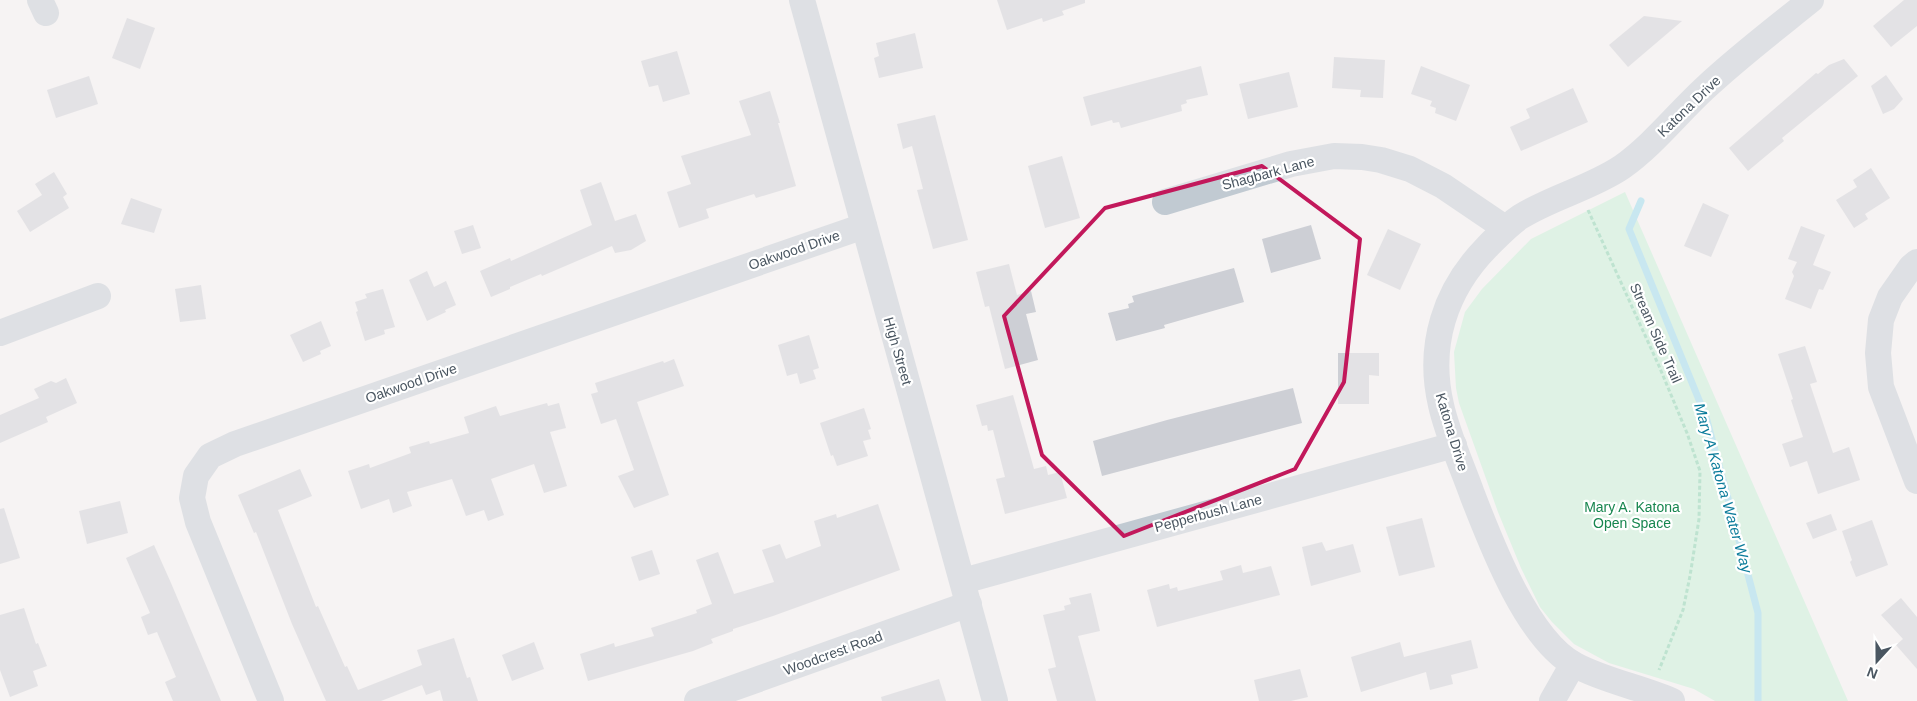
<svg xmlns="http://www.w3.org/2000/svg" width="1917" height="701" font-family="Arial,sans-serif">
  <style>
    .green { fill: #c3f1d5 }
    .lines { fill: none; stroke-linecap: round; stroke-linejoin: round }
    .stream { stroke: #90daee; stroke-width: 7 }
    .building { fill: #cdcfd5 }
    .path { stroke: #7ad0a6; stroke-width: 3; stroke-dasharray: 4 2.5; stroke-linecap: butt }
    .minor { stroke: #c1cad2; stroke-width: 26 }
    .marked { fill: none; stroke: #c2185b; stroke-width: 4; stroke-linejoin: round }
    .labels { text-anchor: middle; stroke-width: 4.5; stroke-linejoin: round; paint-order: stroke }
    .street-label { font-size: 14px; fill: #4a5661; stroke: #fff }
    .park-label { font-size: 14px; fill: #17864f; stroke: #fff }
    .water-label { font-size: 15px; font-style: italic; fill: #0c7c9b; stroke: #fff }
  </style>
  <rect width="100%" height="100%" fill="#f5f3f3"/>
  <polygon class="green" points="1625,192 1848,701 1715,701 1694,689 1609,663 1574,644 1552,622 1540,607 1521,568 1498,512 1459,403 1456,388 1454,352 1465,312 1482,289 1531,239"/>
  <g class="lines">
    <polyline class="stream" points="1641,201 1629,229 1706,417 1729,502 1758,613 1758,701"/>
  </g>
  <g class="building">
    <polygon points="997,0 1085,0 1085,3 1062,11 1064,15 1043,22 1042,18 1007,30"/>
    <polygon points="1904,0 1917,0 1917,26 1891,47 1873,26"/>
    <polygon points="1644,16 1682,21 1628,67 1609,45"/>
    <polygon points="127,18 155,28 140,69 112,58"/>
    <polygon points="915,33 923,68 879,78 874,58 879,56 876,43"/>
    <polygon points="677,51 690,94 663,102 658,85 649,87 641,61"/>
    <polygon points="1334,57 1385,60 1383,98 1360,97 1361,90 1332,88"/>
    <polygon points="1844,59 1858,76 1782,138 1784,141 1748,171 1729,148 1816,73 1818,74 1829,65"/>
    <polygon points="1201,66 1208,95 1186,100 1187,103 1181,105 1182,111 1121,128 1119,122 1113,123 1112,120 1091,126 1083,97"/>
    <polygon points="1421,66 1470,85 1456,121 1435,113 1436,108 1430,106 1432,101 1411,94"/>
    <polygon points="1289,72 1298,107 1248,119 1239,84"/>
    <polygon points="1886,75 1903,99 1894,109 1883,114 1871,86"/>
    <polygon points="89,76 98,104 56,118 47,90"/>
    <polygon points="1573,88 1588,122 1521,151 1510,127 1530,118 1526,109"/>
    <polygon points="770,91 780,123 778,123 796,186 756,198 754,194 706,209 709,218 679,228 667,192 691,184 681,156 751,135 739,101"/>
    <polygon points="935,115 968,240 933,249 917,190 923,189 912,146 903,149 897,124"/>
    <polygon points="1062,156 1080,218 1045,228 1028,166"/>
    <polygon points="1871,168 1890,198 1865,214 1868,219 1854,228 1836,200 1857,187 1853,180"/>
    <polygon points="54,172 67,194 63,197 69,208 30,232 17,211 42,195 35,184"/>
    <polygon points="601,182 615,221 636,214 646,241 631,250 615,253 612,246 542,276 541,274 510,287 510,289 491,297 480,271 510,258 511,261 592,225 580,190"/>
    <polygon points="131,198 162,209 154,233 121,224"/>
    <polygon points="1703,203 1729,215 1711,257 1684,246"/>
    <polygon points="473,225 481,248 462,254 454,231"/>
    <polygon points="1311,225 1321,259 1271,273 1262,239"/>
    <polygon points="1801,226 1825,235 1813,265 1831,272 1823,290 1819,289 1811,309 1785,299 1794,276 1792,272 1797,262 1788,259"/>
    <polygon points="1388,229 1421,244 1400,290 1367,275"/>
    <polygon points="1009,264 1017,295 1031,291 1036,312 1026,314 1038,360 1005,369 989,306 985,307 976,272"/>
    <polygon points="1234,268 1244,302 1164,325 1165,328 1116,341 1108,313 1129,308 1128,304 1134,302 1132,296"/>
    <polygon points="427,271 434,287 446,281 456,305 445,310 446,312 427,321 409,280"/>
    <polygon points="201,285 206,319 180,322 175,289"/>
    <polygon points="383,289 395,327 384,330 385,334 365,341 356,312 358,311 355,302 367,298 365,294"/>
    <polygon points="321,321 331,346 320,351 321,354 303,362 290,335"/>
    <polygon points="809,335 819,368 813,370 816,379 800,384 797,373 787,376 778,345"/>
    <polygon points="1805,346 1817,382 1810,384 1833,453 1849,447 1860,480 1818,494 1807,461 1790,467 1782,444 1803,437 1791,400 1793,399 1778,354"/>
    <polygon points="1338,353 1379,353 1379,376 1369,375 1369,404 1338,404"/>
    <polygon points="674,359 684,386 637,402 669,495 634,508 618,476 634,470 616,419 601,424 591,394 598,392 595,383 663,361 664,363"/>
    <polygon points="66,378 77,403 46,417 48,422 0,443 0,415 39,398 34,389 51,381 56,383"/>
    <polygon points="1293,388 1302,423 1102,476 1093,441 1167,420"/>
    <polygon points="1013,395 1034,469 1046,466 1048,475 1060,472 1067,498 1005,514 996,479 1005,477 993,430 988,431 987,425 982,426 976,405"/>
    <polygon points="547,403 548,406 559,403 566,428 550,432 567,486 544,493 534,464 491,479 504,515 488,521 484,510 466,516 452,479 407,492 412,506 393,513 389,499 361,509 348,471 369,464 370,468 411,453 409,447 429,441 430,444 469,433 464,417 496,406 500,416"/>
    <polygon points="864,408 871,429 868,430 871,439 863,441 868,456 837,466 833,455 831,456 820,423"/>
    <polygon points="300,469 312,496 278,510 316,607 318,606 345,667 347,666 358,690 422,665 417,650 454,638 467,678 470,677 478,701 443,701 440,690 426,695 422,685 381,701 326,701 292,624 256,532 254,533 238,495"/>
    <polygon points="120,501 128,533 87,544 79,511"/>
    <polygon points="878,504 900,570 773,616 733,629 733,631 711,639 713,643 693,651 588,681 580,654 614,643 615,647 654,636 651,628 697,613 696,610 712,604 696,560 718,552 734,594 774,582 762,550 780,544 786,559 821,546 814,521 836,514 837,518"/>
    <polygon points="4,508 20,558 0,564 0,509"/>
    <polygon points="1831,514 1837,530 1813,539 1806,523"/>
    <polygon points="1422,518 1435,567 1399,576 1386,527"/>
    <polygon points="1872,520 1888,565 1856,577 1850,562 1852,560 1842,531"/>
    <polygon points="1322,542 1326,551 1353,544 1361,572 1311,586 1302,547"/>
    <polygon points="154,545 171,583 221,701 173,701 165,682 176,677 157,632 148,635 141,617 150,613 126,558"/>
    <polygon points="652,550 660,574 639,581 631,557"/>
    <polygon points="1241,565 1243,573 1271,566 1280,595 1157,627 1147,590 1169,584 1170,589 1177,587 1178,591 1223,580 1220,571"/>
    <polygon points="1091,593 1100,631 1078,636 1096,701 1057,701 1048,669 1056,667 1043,615 1065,610 1064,606 1071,604 1069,598"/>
    <polygon points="1901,598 1917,617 1917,669 1896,645 1903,639 1881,615"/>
    <polygon points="24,608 36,644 38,643 47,666 33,671 38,686 10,697 0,670 0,615"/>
    <polygon points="1471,640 1478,668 1451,675 1453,684 1430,690 1426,672 1361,692 1351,657 1400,642 1404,657"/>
    <polygon points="534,642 544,669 512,681 502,655"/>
    <polygon points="1300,669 1308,697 1291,701 1259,701 1254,680"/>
    <polygon points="939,679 946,701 882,701 881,697"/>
  </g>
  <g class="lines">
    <polyline class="path" points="1588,210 1659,366 1687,433 1700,471 1699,519 1690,576 1683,610 1659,670"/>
    <g class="minor">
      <polyline points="40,0 46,13"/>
      <polyline points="802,0 995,701"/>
      <polyline points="1165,202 1291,164 1334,156 1362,157 1381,160 1410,169 1443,186 1505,228"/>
      <polyline points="1917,262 1911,267 1890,297 1881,320 1878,353 1881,387 1917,481"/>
      <polyline points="0,333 98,296"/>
      <polyline points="963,581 1454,445"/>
      <polyline points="271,701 198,522 192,498 196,476 210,456 235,444 864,226"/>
      <polyline points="697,701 969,604"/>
      <polyline points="1552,701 1573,664"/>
      <path d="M1672 701C1640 687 1605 681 1575 665 1527 639 1491 543 1472 494 1462 466 1447 433 1441 405 1427 345 1445 290 1487 247 1498 236 1508 225 1520 217 1552 197 1591 188 1622 167 1653 145 1677 114 1704 89 1738 57 1775 29 1811 0"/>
    </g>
  </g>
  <path d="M0 0H1917V701H0ZM1262 166 1360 239 1344 382 1295 469 1124 536 1042 455 1004 316 1105 208Z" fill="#f5f3f3" fill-opacity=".55" fill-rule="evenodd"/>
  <path class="marked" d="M1262 166 1360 239 1344 382 1295 469 1124 536 1042 455 1004 316 1105 208Z"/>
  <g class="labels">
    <g class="street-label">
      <text transform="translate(1689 106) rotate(-44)" y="5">Katona Drive</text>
      <text transform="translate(1268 173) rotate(-15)" y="5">Shagbark Lane</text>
      <text transform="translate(794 250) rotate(-19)" y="5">Oakwood Drive</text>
      <text transform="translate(1656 333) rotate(66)" y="5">Stream Side Trail</text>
      <text transform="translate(898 351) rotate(74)" y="5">High Street</text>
      <text transform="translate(411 383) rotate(-19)" y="5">Oakwood Drive</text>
      <text transform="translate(1452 432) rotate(73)" y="5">Katona Drive</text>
      <text transform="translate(1208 513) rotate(-15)" y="5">Pepperbush Lane</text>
      <text transform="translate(833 653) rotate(-20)" y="5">Woodcrest Road</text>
    </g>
    <g class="park-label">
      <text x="1632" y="512">Mary A. Katona<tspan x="1632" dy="16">Open Space</tspan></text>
    </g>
    <g class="water-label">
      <text transform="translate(1723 488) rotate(74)" y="5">Mary A Katona Water Way</text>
    </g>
  </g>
  <g transform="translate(1877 661) rotate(201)" stroke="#ffffff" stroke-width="4" paint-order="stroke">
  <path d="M0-4L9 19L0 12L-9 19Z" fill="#4a5661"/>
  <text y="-8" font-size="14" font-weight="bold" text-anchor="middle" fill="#4a5661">N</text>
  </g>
</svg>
